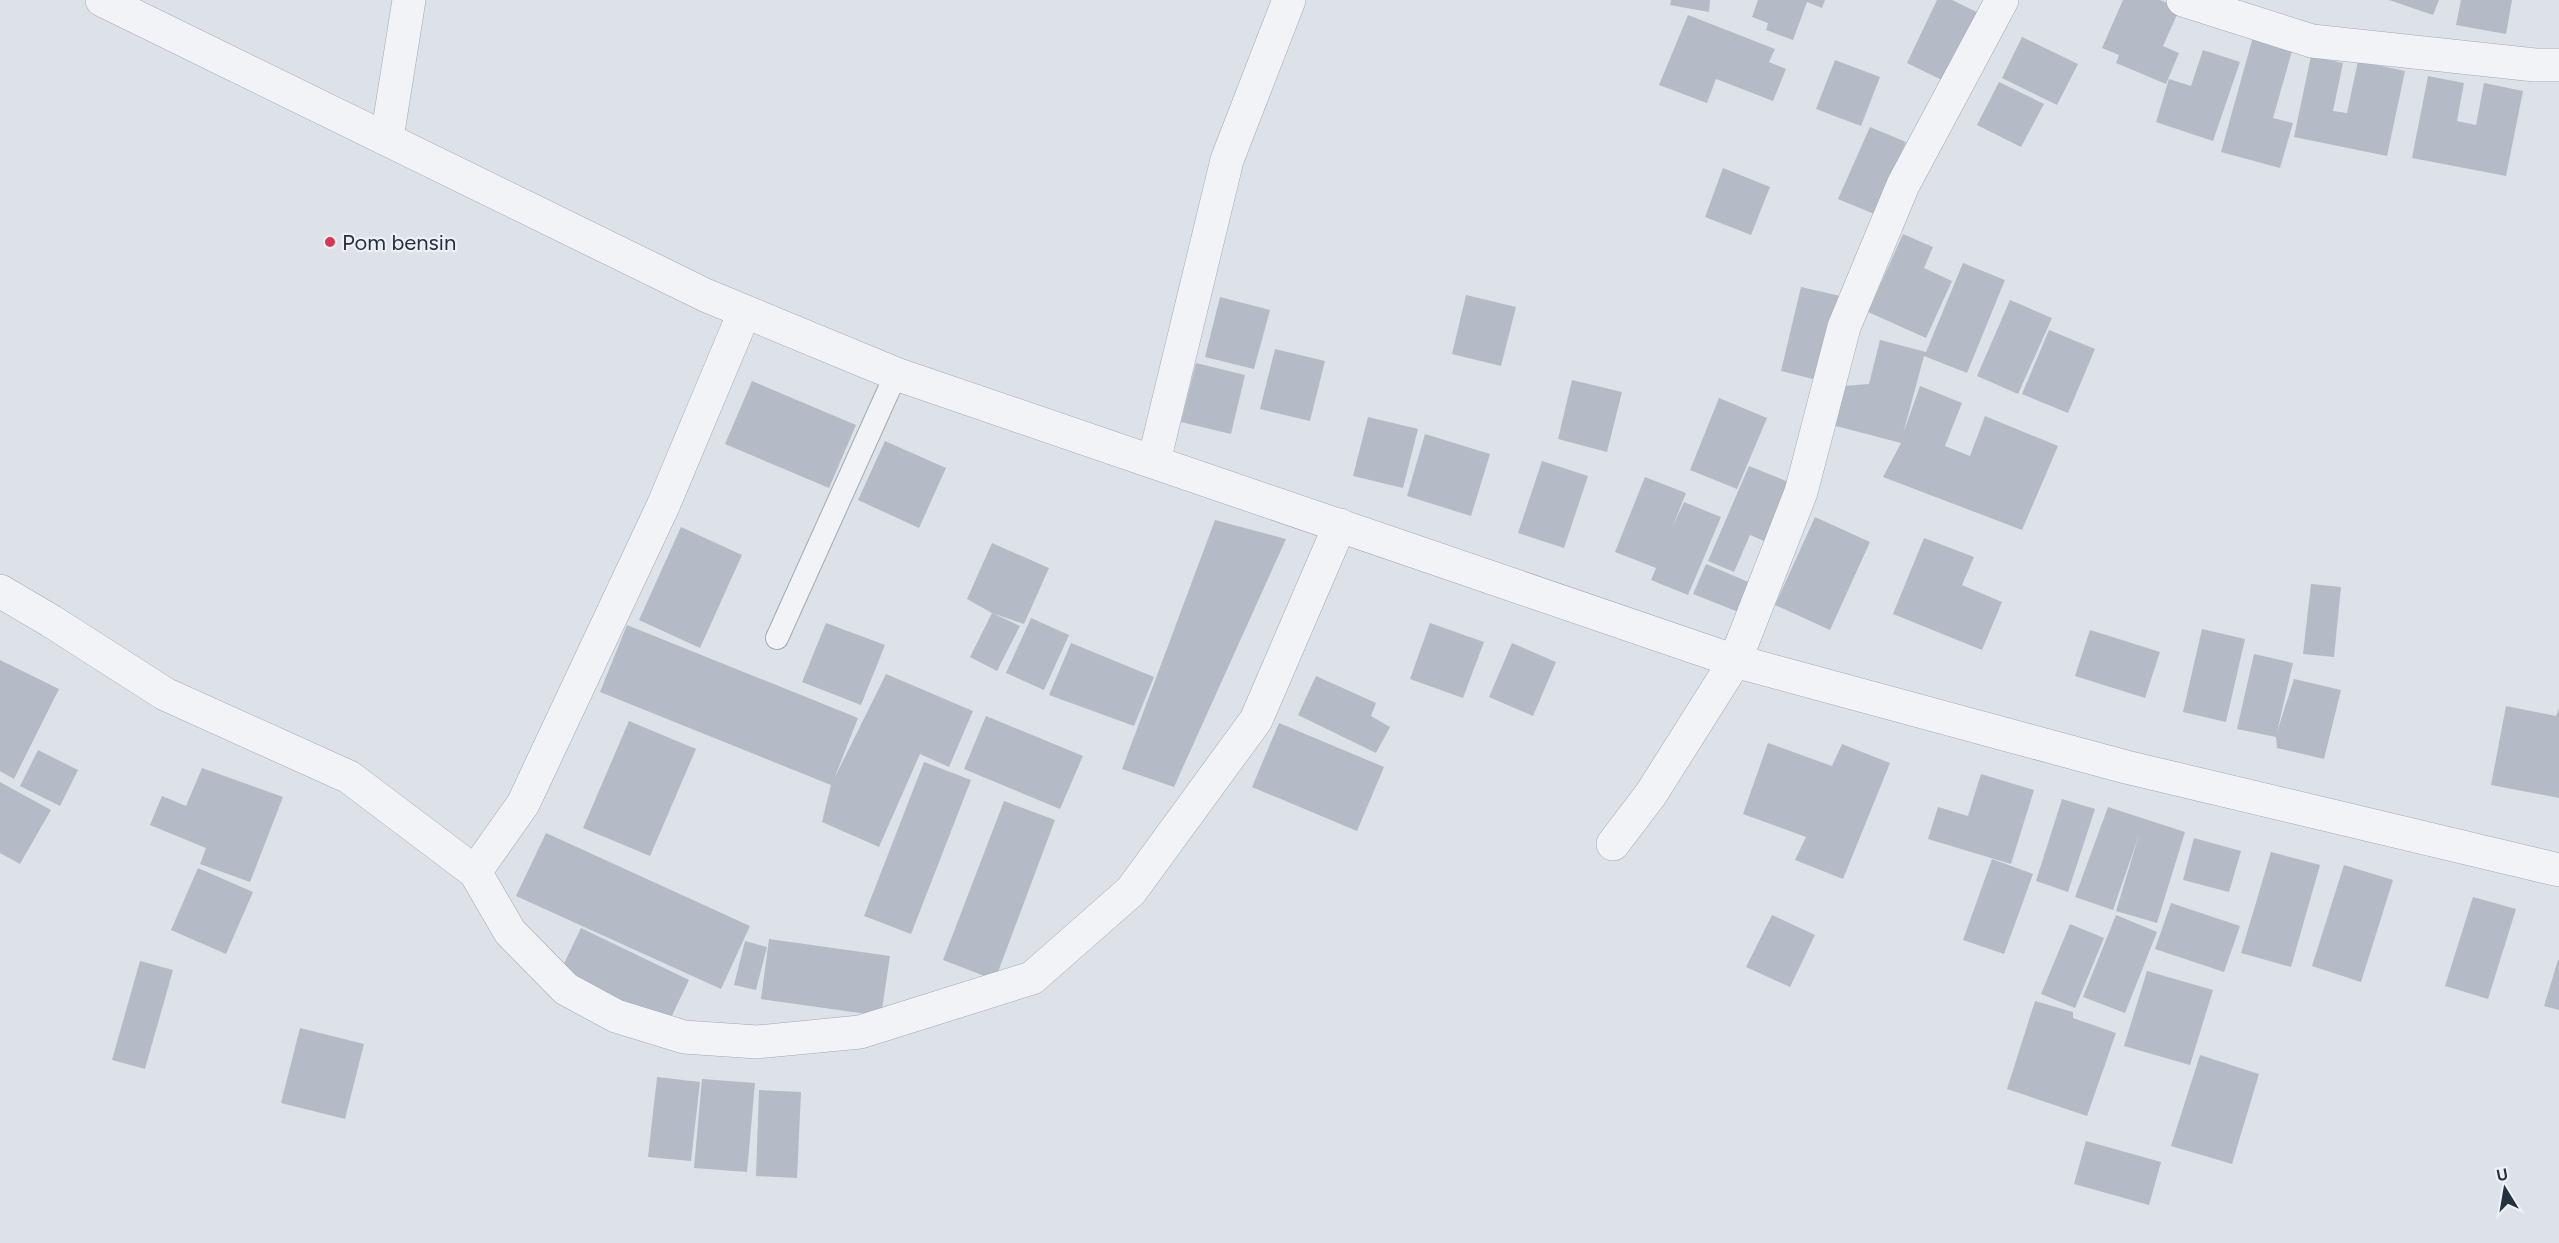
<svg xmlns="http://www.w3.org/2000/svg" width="2559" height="1243" font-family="Figtree,sans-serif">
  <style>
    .building { fill: #b4bbc6 }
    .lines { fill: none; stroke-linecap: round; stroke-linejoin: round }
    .lane-casing { stroke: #a2a9b3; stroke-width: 24 }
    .street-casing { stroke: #a2a9b3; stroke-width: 34 }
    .lane { stroke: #f1f3f7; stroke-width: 22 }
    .street { stroke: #f1f3f7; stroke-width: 33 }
    .poi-dot { fill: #dd3450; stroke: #edf1f6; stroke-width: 2 }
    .labels { text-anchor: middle; stroke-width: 4.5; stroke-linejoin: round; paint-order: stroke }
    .poi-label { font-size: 22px; fill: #253041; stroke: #edf1f6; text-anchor: start }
  </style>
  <rect width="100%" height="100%" fill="#dde2e9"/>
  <g class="building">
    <polygon points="1671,0 1710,0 1709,12 1670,5"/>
    <polygon points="1758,0 1825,0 1822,8 1807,2 1793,40 1766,30 1768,23 1752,17"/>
    <polygon points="1937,0 1952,0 1985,16 1952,85 1907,63"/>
    <polygon points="2123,0 2160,0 2180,8 2163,46 2179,53 2166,84 2116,63 2119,55 2102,48"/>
    <polygon points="2389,0 2439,0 2433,15"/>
    <polygon points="2461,0 2512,0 2506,34 2456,25"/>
    <polygon points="1688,15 1775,49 1769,62 1786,69 1773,101 1716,79 1707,103 1659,85"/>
    <polygon points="2254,33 2294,44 2273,118 2293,123 2280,168 2221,152"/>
    <polygon points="2022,37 2078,64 2057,105 2002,78"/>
    <polygon points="2203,50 2240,62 2213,141 2156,122 2169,79 2191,86"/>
    <polygon points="2311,56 2343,63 2333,111 2347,113 2358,61 2405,71 2387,156 2294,137"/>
    <polygon points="1835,60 1880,77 1861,126 1816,109"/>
    <polygon points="2428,76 2464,83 2457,121 2476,125 2484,83 2523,91 2506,176 2412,158"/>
    <polygon points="1999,82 2044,104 2021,147 1977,125"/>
    <polygon points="1870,127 1906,142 1874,214 1838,199"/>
    <polygon points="1723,168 1770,187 1751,235 1705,217"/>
    <polygon points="1903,234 1933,247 1924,268 1952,281 1926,338 1868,312"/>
    <polygon points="1963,263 2005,280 1967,373 1924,356 1903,434 1920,386 1962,403 1945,446 1970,456 1985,416 2058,446 2022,530 1883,477 1901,443 1832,425 1843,386 1869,384 1880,340 1926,352"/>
    <polygon points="1801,287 1849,298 1829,383 1781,371"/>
    <polygon points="1466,295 1516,307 1501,366 1452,354"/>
    <polygon points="1220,297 1270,310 1254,369 1205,357"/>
    <polygon points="2010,300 2052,318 2018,394 1977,376"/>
    <polygon points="2049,330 2095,349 2068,413 2022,394"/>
    <polygon points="1275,349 1325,361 1310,421 1260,409"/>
    <polygon points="1196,363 1245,375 1231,434 1181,422"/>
    <polygon points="1572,380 1622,392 1607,452 1558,439"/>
    <polygon points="752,381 856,425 829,488 725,444"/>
    <polygon points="1719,398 1767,418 1737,489 1690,470"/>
    <polygon points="1368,417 1418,429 1403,488 1353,476"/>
    <polygon points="1425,434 1490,454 1471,516 1407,496"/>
    <polygon points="885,441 946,468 919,528 858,500"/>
    <polygon points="1542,461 1588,476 1564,548 1518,533"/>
    <polygon points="1749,466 1801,487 1776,546 1750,535 1734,572 1708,561"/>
    <polygon points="1645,477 1686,493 1672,528 1684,502 1721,517 1688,595 1651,580 1656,568 1615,552"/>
    <polygon points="1815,517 1870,542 1830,630 1775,605"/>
    <polygon points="1215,520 1286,539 1174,787 1122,769"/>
    <polygon points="681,527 742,555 700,648 639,620"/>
    <polygon points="1924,538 1974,557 1962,585 2002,602 1982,650 1893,614"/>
    <polygon points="992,543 1049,568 1024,624 992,613 967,599"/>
    <polygon points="1706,564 1758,586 1746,615 1693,594"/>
    <polygon points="2311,584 2341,587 2334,657 2303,654"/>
    <polygon points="992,613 1020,626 997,671 970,657"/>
    <polygon points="1031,618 1069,635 1044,690 1006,673"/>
    <polygon points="826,623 885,645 861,705 802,682"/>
    <polygon points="1430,623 1484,642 1463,698 1410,679"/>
    <polygon points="627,625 858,718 834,779 886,674 973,711 949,767 920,754 879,847 822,822 831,785 600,692"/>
    <polygon points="2202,629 2245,639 2226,722 2183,712"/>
    <polygon points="2090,630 2160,652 2145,698 2075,676"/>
    <polygon points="1071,643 1154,677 1134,726 1049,695"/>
    <polygon points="1512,643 1556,662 1533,716 1489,697"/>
    <polygon points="2254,654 2293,663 2277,732 2294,679 2341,690 2324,759 2277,748 2276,737 2237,729"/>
    <polygon points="0,660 59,689 14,779 0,771"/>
    <polygon points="1316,676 1376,703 1371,716 1390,727 1376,753 1298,715"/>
    <polygon points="2506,706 2556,716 2559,708 2559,798 2491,785"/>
    <polygon points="986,716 1083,756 1060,809 964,769"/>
    <polygon points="629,721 696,749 650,856 583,828"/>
    <polygon points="1279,723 1384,767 1357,831 1252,787"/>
    <polygon points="1768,743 1832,766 1842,744 1890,763 1843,879 1795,860 1806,837 1743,814"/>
    <polygon points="38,750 78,770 60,806 20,786"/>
    <polygon points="924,762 971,780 911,934 864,916"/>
    <polygon points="202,768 283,797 250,882 200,864 206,848 150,825 162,796 186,806"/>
    <polygon points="1981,774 2034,790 2011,864 1928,839 1938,807 1968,816"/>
    <polygon points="0,782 51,810 20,864 0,853"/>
    <polygon points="2062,799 2095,809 2068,892 2036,881"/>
    <polygon points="1004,801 1055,820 995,980 943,960"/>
    <polygon points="2108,807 2185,832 2157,923 2116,911 2139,835 2113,910 2075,897"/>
    <polygon points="546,833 750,926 721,989 516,896"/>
    <polygon points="2194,838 2241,851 2229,892 2183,880"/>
    <polygon points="2271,852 2320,865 2291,967 2241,953"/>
    <polygon points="1992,859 2033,874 2004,954 1963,940"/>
    <polygon points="2344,865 2393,880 2361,982 2312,966"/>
    <polygon points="198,868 253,892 226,954 171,930"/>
    <polygon points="2473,897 2516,909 2488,999 2445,986"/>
    <polygon points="2171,903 2240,926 2224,972 2155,949"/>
    <polygon points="1772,915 1815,935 1790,987 1746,967"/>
    <polygon points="2116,915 2157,932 2125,1013 2083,997"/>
    <polygon points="2070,924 2104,938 2075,1008 2041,994"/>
    <polygon points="581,928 689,980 666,1028 558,976"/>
    <polygon points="769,939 890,956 881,1016 761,999"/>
    <polygon points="745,941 767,947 756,990 734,985"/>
    <polygon points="2558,960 2559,960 2559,1010 2544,1006"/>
    <polygon points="140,961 173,970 145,1069 112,1060"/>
    <polygon points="2147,971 2213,990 2190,1065 2124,1046"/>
    <polygon points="2035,1001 2073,1012 2073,1018 2116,1033 2087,1116 2007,1089"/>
    <polygon points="300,1028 364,1044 345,1119 281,1103"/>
    <polygon points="2200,1055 2259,1074 2232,1164 2171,1146"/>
    <polygon points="657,1077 700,1082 691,1161 648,1157"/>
    <polygon points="702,1079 755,1083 747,1172 694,1168"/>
    <polygon points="759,1090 801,1092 797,1178 756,1176"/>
    <polygon points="2086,1141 2161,1162 2149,1205 2074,1184"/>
  </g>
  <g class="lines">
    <defs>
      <polyline id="lane" points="777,638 896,374"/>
      <g id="street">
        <polyline points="102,0 705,295 896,374 1735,661 2126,767 2559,870"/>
        <polyline points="2183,0 2312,41 2535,65 2559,65"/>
        <polyline points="387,138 409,0"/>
        <polyline points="1154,461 1227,160 1289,0"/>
        <polyline points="0,591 51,621 165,694 349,777 475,872 510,932 566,989 616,1016 684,1037 757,1042 860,1032 1032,978 1131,891 1256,720 1340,525"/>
        <polyline points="1613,844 1651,794 1735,661 1801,492 1844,327 1903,185 2002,0"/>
        <polyline points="475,872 523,804 663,506 744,313"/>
      </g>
    </defs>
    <use href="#lane" class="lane-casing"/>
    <use href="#street" class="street-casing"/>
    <use href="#lane" class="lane"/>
    <use href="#street" class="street"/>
  </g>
  <circle class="poi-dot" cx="330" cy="242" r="6"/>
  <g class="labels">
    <g class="poi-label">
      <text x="342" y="250">Pom bensin</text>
    </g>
  </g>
  <g transform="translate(2505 1189) rotate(349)" stroke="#edf1f6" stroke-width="4.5" paint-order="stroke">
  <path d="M0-4.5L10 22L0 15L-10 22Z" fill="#253041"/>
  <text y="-9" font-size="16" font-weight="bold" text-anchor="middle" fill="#253041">U</text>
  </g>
</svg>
